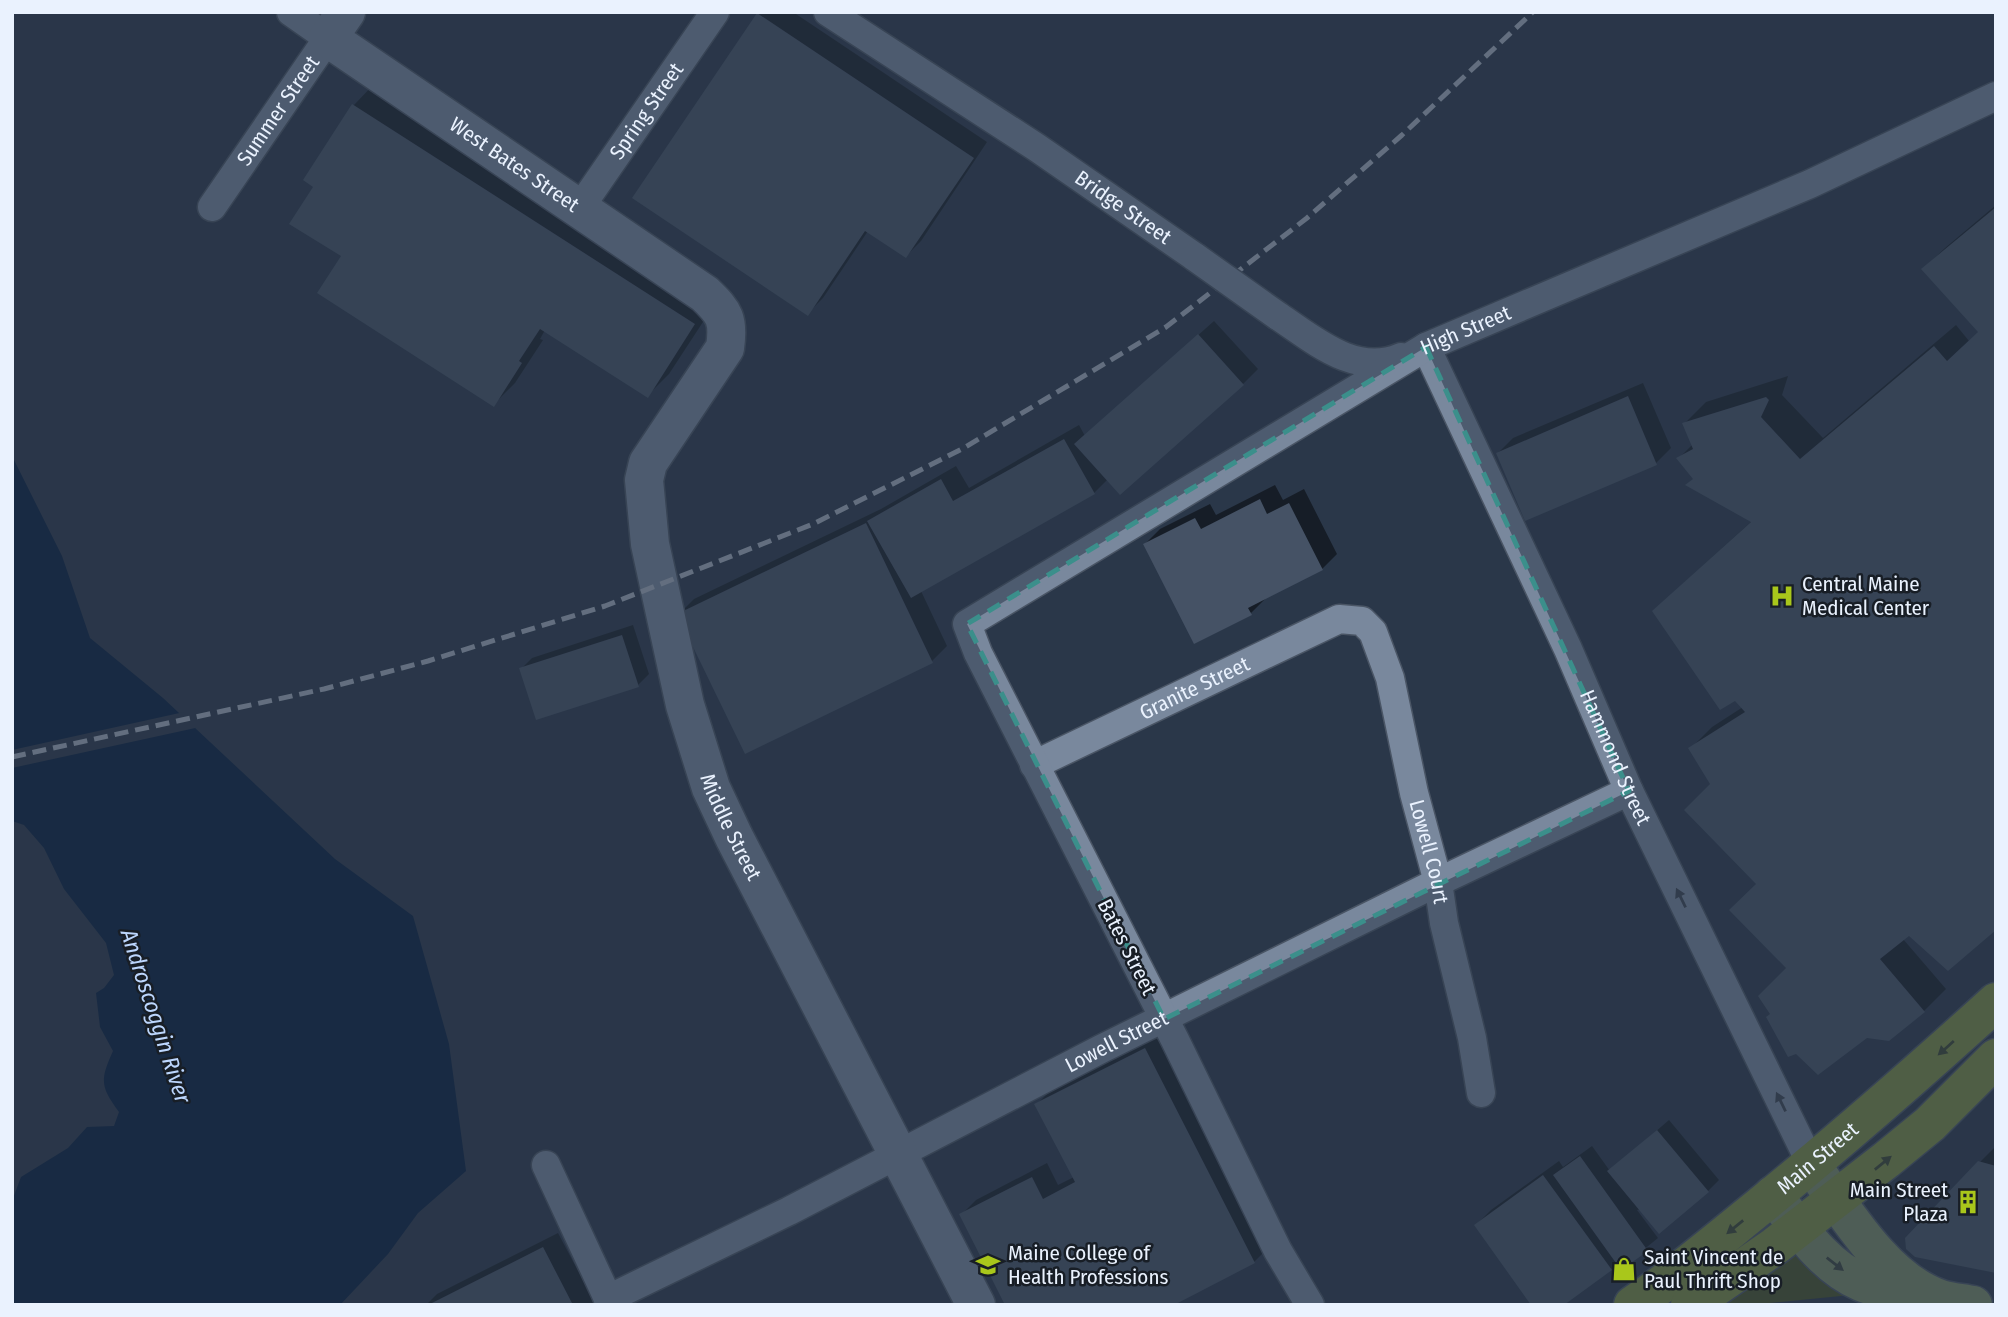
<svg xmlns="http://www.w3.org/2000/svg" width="2008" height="1317" viewBox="0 0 2008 1317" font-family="'Fira Sans Condensed',sans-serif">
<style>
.green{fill:#485227}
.water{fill:#041b3d}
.pier{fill:#2a3749}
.shadow{fill:#0007}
.building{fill:#455265}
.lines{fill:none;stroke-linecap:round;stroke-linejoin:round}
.street-casing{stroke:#4a5565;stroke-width:31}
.secondary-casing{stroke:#4a5565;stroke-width:41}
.primary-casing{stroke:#4a5565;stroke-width:41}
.highway-casing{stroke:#4a5565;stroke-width:41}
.street{stroke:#79889d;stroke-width:28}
.secondary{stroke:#79889d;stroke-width:38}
.primary{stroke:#7b8c66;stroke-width:38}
.highway{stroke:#7c8e41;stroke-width:38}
.rail{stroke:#a8b2c0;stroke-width:5;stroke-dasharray:14 7;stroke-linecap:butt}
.street-bridge-casing{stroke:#4a5565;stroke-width:31;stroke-linecap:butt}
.street-bridge{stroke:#79889d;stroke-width:28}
.oneway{fill:#3a4350}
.oneway2{fill:#3b452f}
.oneway3{fill:#3b443c}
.marked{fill:none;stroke:#3b8f8b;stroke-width:5;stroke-dasharray:14 9;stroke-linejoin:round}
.labels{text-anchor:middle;stroke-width:5;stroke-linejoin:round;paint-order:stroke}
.street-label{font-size:21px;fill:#eaf2fe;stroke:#181e26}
.poi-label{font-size:21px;fill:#eaf2fe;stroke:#181e26;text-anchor:start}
.water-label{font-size:23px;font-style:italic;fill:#bcd6fd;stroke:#181e26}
</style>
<rect width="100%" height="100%" fill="#2a3749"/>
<!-- green -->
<path class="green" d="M1796 1246 1851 1295 1750 1305H1716Z"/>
<!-- water -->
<path class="water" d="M12 456 62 556 90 638 163 698 335 859 413 916 449 1044 466 1171 418 1213 388 1254 340 1305H12V1201L21 1177 68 1148 87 1127 114 1126 119 1112C100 1086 100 1080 113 1051L100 1027 96 993 104 988 114 975 106 943 64 889 44 848 24 825 12 821Z"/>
<!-- pier -->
<path class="pier" d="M184 712 200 727 12 768V750Z"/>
<!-- shadow -->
<path class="shadow" d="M761 12H793L987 142 921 241 906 256 868 231 823 298 808 313 759 14Z
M375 83 716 302 669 374 647 396 545 330 540 339 543 340 515 383 494 404 343 256 316 187 305 180 354 105Z
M1996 205V928L1909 934 1903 939 1946 989 1924 1011 1889 1039 1772 1013 1788 968 1758 884 1712 784 1690 749 1712 727 1743 707 1676 590 1753 520 1695 478 1678 459 1693 444 1684 424 1706 402 1788 376 1782 395 1823 438 1956 325 1969 341 1980 331 1923 269 1945 248Z
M1214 321 1258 369 1243 384 1120 492 1108 479 1094 493 921 591 947 646 932 661 746 752 679 614 694 599 881 509 956 466 969 488 1079 425 1085 436Z
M1643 383 1671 448 1656 463 1498 453 1513 438Z
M1275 485 1283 500 1304 489 1337 554 1322 569 1266 598 1251 613 1145 544 1160 529 1210 504 1216 515Z
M633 625 649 674 638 685 521 669 532 658Z
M1161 1034 1269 1247 1254 1262 961 1215 976 1200 1047 1163 1058 1185 1074 1177 1037 1104 1052 1089Z
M1669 1120 1719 1180 1708 1191 1637 1210 1658 1238 1621 1268 1618 1263 1611 1269 1476 1225 1491 1210 1559 1161 1563 1167 1592 1146 1610 1171Z
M1995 1147H1996V1271L1980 1162Z
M558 1233 596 1305H426L437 1294Z"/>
<!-- building -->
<path class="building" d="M757 13 974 158 906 258 865 231 808 316 632 198Z
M352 104 695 324 648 398 540 329 519 361 522 363 494 407 317 293 341 256 289 224 313 187 303 180Z
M1996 207V930L1948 971 1909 936 1880 959 1925 1012 1889 1041 1867 1038 1818 1075 1796 1054 1788 1057 1766 1017 1770 1014 1758 996 1786 968 1729 910 1756 884 1684 810 1710 784 1688 748 1745 712 1735 701 1720 710 1652 611 1751 522 1685 485 1693 479 1676 458 1693 449 1682 423 1766 397 1769 400 1761 417 1800 459 1934 346 1947 361 1978 332 1921 269Z
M1198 334 1244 385 1120 495 1074 444Z
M1628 396 1657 465 1525 521 1496 453Z
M1064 439 1095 494 911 598 867 521 941 479 953 501Z
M1260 499 1267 514 1289 503 1323 570 1248 608 1252 615 1194 644 1143 544 1195 518 1201 529Z
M866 523 933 663 745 754 677 614Z
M622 635 639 687 536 720 519 668Z
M1145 1048 1255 1263 1174 1305H1005L959 1214 1032 1177 1043 1199 1075 1182 1034 1104Z
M1657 1130 1709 1192 1659 1234 1607 1171Z
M1580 1156 1648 1251 1621 1270 1553 1175Z
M1978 1161 1996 1166V1273L1915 1257 1906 1249 1905 1238Z
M1543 1175 1612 1270 1564 1305H1531L1474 1225Z
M543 1247 573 1305H428Z"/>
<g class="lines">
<!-- street casing -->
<g class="street-casing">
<g id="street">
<path id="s1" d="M828 12 1036 147 1195 257"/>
<path id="s2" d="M212 207 328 38 291 12"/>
<path id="s3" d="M579 209 715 12"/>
<path d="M1278 316C1313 339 1355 377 1401 357"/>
<path id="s4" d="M1426 347 1568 649 1629 791 1811 1164"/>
<path id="s5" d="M1034 765 1339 619 1362 621 1373 632 1390 678 1414 793 1438 882 1444 923 1472 1038 1481 1093"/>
<path d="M546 1165 611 1305"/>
<path id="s6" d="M608 1299 789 1211 1101 1049 1438 882 1629 791"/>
<path id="s7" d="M1310 1305 1278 1251 1175 1040 978 653 967 624 1426 347 1810 184 1996 96"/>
</g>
</g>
<!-- secondary casing -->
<g class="secondary-casing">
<g id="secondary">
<path id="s8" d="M346 12 328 38 705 294C725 313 729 320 725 348L648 463 644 480 650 544 685 705 711 788 734 837 976 1305"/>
</g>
</g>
<!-- primary casing -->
<g class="primary-casing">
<path id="primary" d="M1811 1164C1843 1209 1885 1281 1941 1299 1951 1302 1963 1303 1973 1305
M1773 1195C1798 1226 1823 1266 1861 1282 1882 1291 1903 1293 1924 1296"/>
</g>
<!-- highway casing -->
<g class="highway-casing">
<g id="highway">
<path id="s9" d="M1633 1305C1677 1275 1718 1240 1759 1207 1840 1141 1919 1072 1996 1002"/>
<path d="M1690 1305 1775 1246 1886 1160 1930 1124 1996 1058"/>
</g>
</g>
<!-- street -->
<use href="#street" class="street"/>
<!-- secondary -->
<use href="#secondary" class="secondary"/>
<!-- primary -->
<use href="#primary" class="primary"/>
<!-- highway -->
<use href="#highway" class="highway"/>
<!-- rail -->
<path class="rail" d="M12 757 324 689 428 661 605 606 813 524 962 449 1166 327 1307 218 1402 135 1533 12"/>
<!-- street-bridge casing -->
<g class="street-bridge-casing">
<path id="street-bridge" d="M1195 257 1278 316"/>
</g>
<!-- street-bridge -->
<use href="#street-bridge" class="street-bridge"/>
</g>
<!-- one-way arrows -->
<defs><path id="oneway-solid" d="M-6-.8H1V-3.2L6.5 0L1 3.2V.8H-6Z" transform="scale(1.75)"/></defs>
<g class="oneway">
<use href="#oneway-solid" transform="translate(1681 898) rotate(-116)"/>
<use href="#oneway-solid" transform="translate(1781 1102) rotate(-116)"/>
</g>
<g class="oneway2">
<use href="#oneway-solid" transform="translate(1946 1048) rotate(138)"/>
<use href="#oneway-solid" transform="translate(1883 1163) rotate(-39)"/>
<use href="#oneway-solid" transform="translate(1735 1227) rotate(141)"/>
</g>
<use class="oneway3" href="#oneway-solid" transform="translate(1835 1264) rotate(38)"/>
<!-- marked area -->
<path d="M0 0H2008V1317H0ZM1426 347 1629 791 1164 1019 967 624Z" fill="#2a3749" fill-opacity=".55" fill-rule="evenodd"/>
<path class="marked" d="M1426 347 1629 791 1164 1019 967 624Z"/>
<!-- icons -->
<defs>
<g id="hospital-bare" transform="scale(1.89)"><path d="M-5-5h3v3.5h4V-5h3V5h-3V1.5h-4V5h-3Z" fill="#a9c71b" stroke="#181e26" stroke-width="2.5" paint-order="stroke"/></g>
<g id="building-bare" transform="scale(1.89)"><path d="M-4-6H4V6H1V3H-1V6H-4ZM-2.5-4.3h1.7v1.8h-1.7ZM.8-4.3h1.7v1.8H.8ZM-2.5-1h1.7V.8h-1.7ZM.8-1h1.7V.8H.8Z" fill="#a9c71b" stroke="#181e26" stroke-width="2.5" paint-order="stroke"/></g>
<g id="university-bare" transform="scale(1.89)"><path d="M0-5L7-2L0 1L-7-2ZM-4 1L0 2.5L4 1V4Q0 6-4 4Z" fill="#a9c71b" stroke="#181e26" stroke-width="2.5" paint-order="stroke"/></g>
<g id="shop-bare" transform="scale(1.89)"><path d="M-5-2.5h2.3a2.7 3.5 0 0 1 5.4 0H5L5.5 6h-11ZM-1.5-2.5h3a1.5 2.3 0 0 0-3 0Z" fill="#a9c71b" stroke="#181e26" stroke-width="2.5" paint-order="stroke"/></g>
</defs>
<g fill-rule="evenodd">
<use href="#hospital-bare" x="1782" y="596"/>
<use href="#building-bare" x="1968" y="1202"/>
<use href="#university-bare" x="988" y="1265"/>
<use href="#shop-bare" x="1624" y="1269"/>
</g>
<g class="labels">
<!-- street labels -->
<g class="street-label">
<text dy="7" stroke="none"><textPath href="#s2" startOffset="117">Summer Street</textPath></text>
<text dy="7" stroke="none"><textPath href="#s3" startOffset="119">Spring Street</textPath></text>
<text dy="7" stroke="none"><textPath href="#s8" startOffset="257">West Bates Street</textPath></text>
<text dy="7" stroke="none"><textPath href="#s1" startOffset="354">Bridge Street</textPath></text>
<text dy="7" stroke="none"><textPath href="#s7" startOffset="1342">High Street</textPath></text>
<text dy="7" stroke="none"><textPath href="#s5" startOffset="178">Granite Street</textPath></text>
<text dy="7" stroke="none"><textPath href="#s4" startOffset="452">Hammond Street</textPath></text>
<text dy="7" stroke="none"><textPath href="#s8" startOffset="1064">Middle Street</textPath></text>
<text dy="7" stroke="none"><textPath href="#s5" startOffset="604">Lowell Court</textPath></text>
<text transform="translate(1127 947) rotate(63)" y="7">Bates Street</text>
<text dy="7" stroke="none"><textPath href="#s6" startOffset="570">Lowell Street</textPath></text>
<text dy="7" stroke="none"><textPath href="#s9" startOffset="236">Main Street</textPath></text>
</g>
<!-- poi labels -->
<g class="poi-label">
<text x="1802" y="591">Central Maine<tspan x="1802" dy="24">Medical Center</tspan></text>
<text x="1948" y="1197" text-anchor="end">Main Street<tspan x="1948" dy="24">Plaza</tspan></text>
<text x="1008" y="1260">Maine College of<tspan x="1008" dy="24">Health Professions</tspan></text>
<text x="1644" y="1264">Saint Vincent de<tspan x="1644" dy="24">Paul Thrift Shop</tspan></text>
</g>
<!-- water labels -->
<g class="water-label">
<text transform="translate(156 1016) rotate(72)" y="8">Androscoggin River</text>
</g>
</g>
<!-- border -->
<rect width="2008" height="1317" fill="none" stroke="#eaf2fe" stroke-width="28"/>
</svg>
